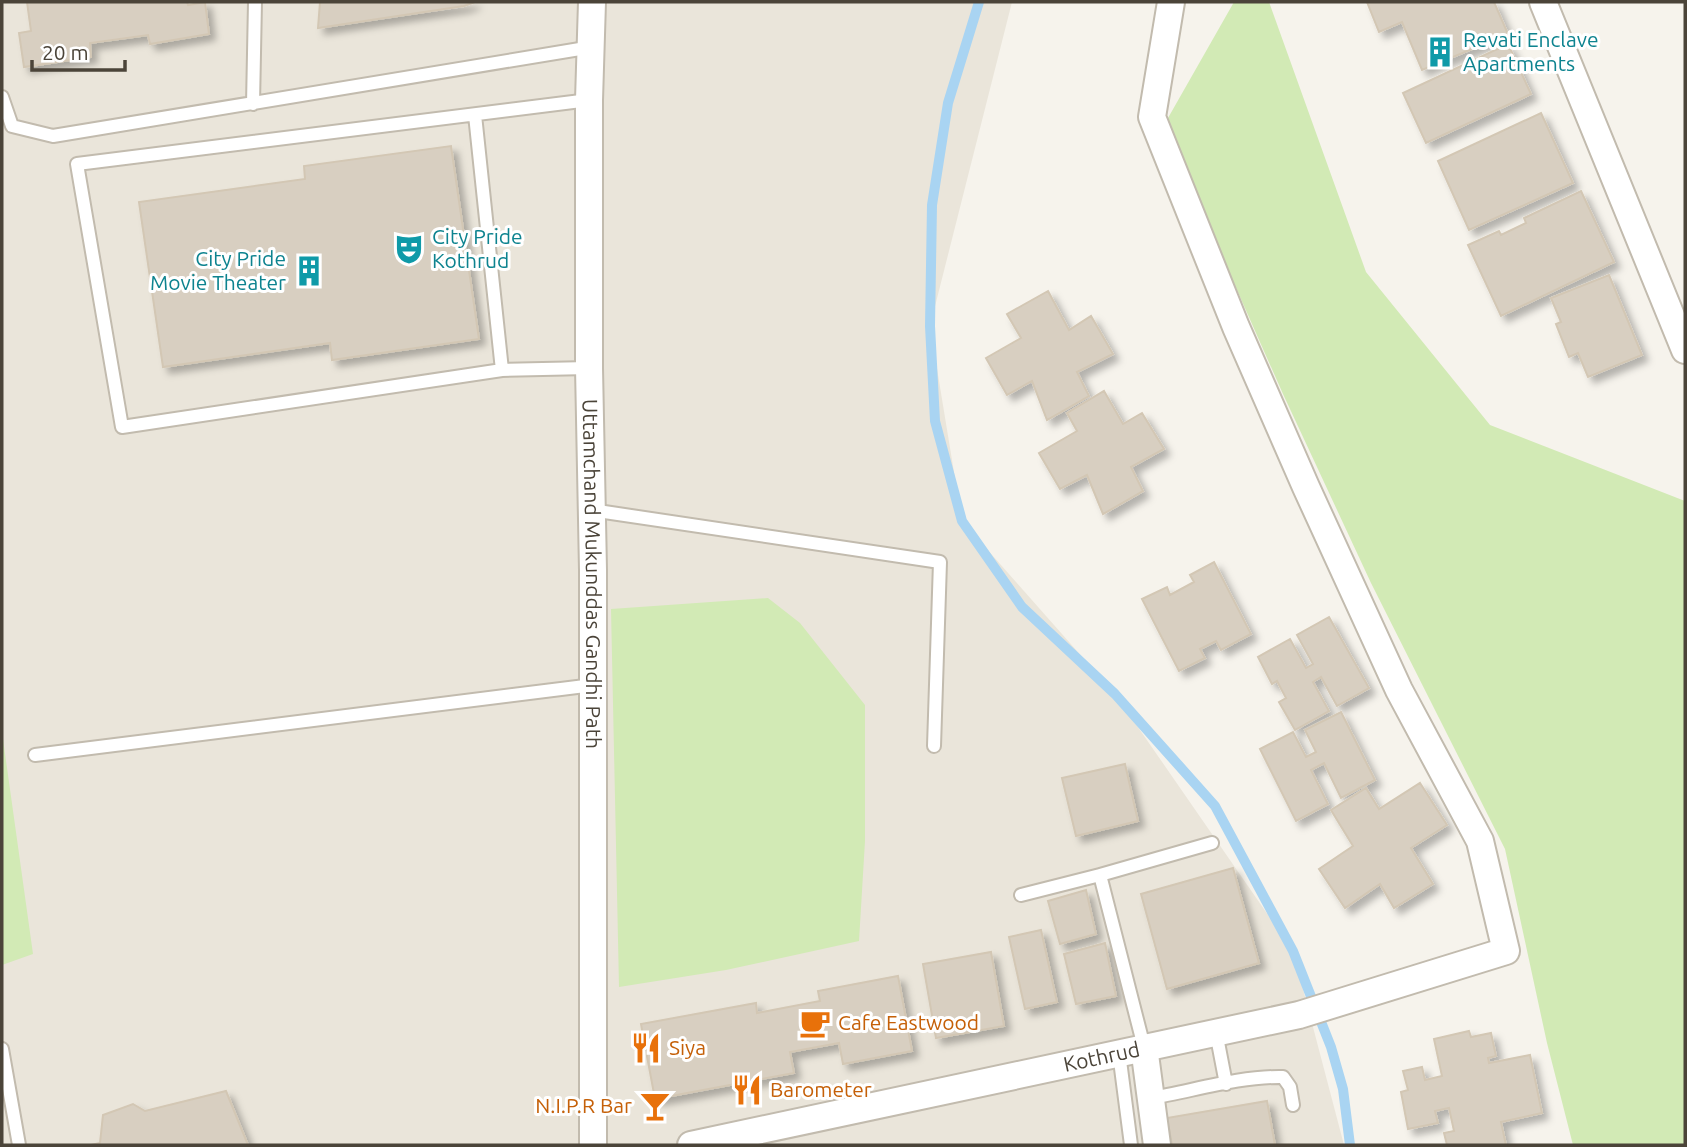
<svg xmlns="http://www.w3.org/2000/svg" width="1687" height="1147" viewBox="0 0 1687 1147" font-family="Ubuntu,sans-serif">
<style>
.residential{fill:#eae5da}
.green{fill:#d2eab5}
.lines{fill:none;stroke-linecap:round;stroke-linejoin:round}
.stream{stroke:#a9d4f2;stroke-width:10}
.building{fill:#d8cfc1;stroke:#d3c7b4;stroke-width:2;filter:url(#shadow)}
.lane-casing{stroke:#c2bbae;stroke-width:16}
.street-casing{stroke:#c2bbae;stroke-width:30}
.lane{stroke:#fff;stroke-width:12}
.street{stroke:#fff;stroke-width:26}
.labels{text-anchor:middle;stroke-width:6;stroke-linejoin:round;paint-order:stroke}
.culture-label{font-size:21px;fill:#0d838f;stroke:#fff;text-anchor:start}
.street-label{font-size:21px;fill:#4b4439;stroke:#fff}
.food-label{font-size:21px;fill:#c56008;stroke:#fff;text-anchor:start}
</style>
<defs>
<filter id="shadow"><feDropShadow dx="6" dy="6" stdDeviation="3.5" flood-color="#0004"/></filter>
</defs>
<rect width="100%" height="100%" fill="#f6f3ec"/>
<!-- residential -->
<path class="residential" d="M2 2H1012L930 326 962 521 1115 694 1293 951 1344 1145H2Z"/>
<!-- green -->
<path class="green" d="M1234 2H1269L1366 272 1490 425 1685 501V1145H1573L1547 1043 1505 849 1371 583 1283 394 1164 125Z
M768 598 800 623 865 705V841L859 941 726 970 619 987 611 609Z
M2 732 33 954 2 965Z"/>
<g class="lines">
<!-- stream -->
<path class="stream" d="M979 2 948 103 932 205 930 326 935 421 962 521 1022 607 1115 694 1215 806 1293 951 1331 1047 1343 1089 1350 1145"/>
</g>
<!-- building -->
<path class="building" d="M27 2H187L188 5 205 2 209 34 150 44 148 35 90 43 91 57 24 67 19 33 31 31Z
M320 2H475L464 6 318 28Z
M1367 2H1494L1508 34 1422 70 1402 22 1379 32Z
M1508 44 1531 94 1426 143 1403 93Z
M1541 113 1573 183 1469 230 1438 161Z
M451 146 479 339 332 360 330 343 163 367 139 202 305 179 304 166Z
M1581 191 1614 262 1501 316 1468 245 1499 231 1501 235 1526 223 1524 218Z
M1609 275 1642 355 1588 377 1578 353 1569 357 1556 324 1561 322 1551 298Z
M1048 291 1069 330 1091 316 1113 354 1077 372 1089 396 1047 420 1032 381 1007 395 986 358 1021 338 1007 314Z
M1104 391 1123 424 1142 413 1164 449 1131 467 1143 491 1103 514 1087 475 1060 489 1039 453 1077 431 1067 413Z
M1214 562 1251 634 1221 650 1216 641 1200 649 1205 658 1179 671 1142 599 1167 587 1170 595 1194 582 1190 575Z
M1329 617 1369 688 1337 706 1321 677 1313 682 1329 711 1295 730 1279 702 1286 698 1277 681 1272 684 1258 657 1290 639 1306 668 1313 664 1297 635Z
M1341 712 1375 780 1341 798 1324 763 1311 770 1328 804 1296 821 1260 749 1293 732 1306 757 1316 752 1305 730Z
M1125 764 1138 821 1076 836 1062 778Z
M1420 783 1447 825 1411 848 1433 884 1394 908 1380 884 1345 908 1319 869 1353 846 1331 810 1366 788 1379 809Z
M1233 868 1259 963 1167 989 1141 894Z
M1086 890 1096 934 1060 944 1048 901Z
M1041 930 1057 1002 1025 1009 1009 937Z
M1105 943 1116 996 1076 1004 1064 954Z
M991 952 1004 1026 936 1038 923 964Z
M898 976 912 1051 843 1064 839 1043 790 1052 794 1073 655 1099 641 1024 756 1003 757 1013 820 1001 818 991Z
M1469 1031 1471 1037 1491 1033 1496 1056 1488 1058 1489 1063 1530 1055 1542 1113 1501 1122 1506 1145H1447L1444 1133 1454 1131 1449 1108 1435 1111 1438 1123 1408 1129 1401 1092 1408 1090 1403 1071 1422 1067 1425 1080 1442 1076 1434 1039Z
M226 1091 248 1145H91L100 1143 103 1115 133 1104 145 1111Z
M1267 1101 1275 1145H1172L1167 1118Z"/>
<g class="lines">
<!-- lane casing -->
<g class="lane-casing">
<path id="lane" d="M2 97 12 126 53 136 592 47
M589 100 77 164 122 427 502 370 589 368
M253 104 255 2
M475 115 502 370
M591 510 940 562 934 746
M35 755 593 685
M1021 895 1100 875
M1216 1032 1226 1084
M1144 1047 1100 875 1212 843
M2 1049 19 1145
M1119 1053 1131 1145
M1151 1098C1193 1091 1239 1076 1283 1077L1290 1087 1293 1105"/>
</g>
<!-- street casing -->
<g class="street-casing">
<g id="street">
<path id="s1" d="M592 2 589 100V368L593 570V1145"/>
<path d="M1543 2 1685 350"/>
<path d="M1144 1047 1157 1145"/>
<path id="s2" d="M691 1145 1299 1015 1506 951 1480 841 1399 690 1306 487 1236 327 1152 117 1171 2"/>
</g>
</g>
<!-- lane -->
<use href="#lane" class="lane"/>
<!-- street -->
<use href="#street" class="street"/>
</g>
<!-- icons -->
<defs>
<g id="building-bare" transform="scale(2.415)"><path d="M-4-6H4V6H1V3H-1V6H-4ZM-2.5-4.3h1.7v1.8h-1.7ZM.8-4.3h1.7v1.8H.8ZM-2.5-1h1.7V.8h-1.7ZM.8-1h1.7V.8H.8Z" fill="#0f9aa8" stroke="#fff" stroke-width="2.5" paint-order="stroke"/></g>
<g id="theatre-bare" transform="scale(2.415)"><path d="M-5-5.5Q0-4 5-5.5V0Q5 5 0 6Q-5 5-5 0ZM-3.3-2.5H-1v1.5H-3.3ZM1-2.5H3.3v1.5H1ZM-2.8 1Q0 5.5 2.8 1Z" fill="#0f9aa8" stroke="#fff" stroke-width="2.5" paint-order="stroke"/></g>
<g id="cafe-bare" transform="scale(2.415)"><path d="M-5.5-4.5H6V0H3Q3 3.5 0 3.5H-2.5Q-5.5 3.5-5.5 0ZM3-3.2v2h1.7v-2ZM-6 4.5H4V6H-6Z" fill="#e8710a" stroke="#fff" stroke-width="2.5" paint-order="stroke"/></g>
<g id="restaurant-bare" transform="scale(2.415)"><path d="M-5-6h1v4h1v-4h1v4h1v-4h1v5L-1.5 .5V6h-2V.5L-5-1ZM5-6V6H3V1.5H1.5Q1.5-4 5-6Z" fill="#e8710a" stroke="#fff" stroke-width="2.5" paint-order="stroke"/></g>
<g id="bar-bare" transform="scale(2.415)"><path d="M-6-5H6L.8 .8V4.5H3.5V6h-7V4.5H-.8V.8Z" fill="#e8710a" stroke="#fff" stroke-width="2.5" paint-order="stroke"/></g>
</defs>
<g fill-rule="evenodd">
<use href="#building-bare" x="1440" y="52"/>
<use href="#theatre-bare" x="409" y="249"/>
<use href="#building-bare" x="309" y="271"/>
<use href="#cafe-bare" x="815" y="1023"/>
<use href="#restaurant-bare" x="646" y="1048"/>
<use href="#restaurant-bare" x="747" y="1090"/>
<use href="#bar-bare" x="655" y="1106"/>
</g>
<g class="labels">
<!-- culture labels -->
<g class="culture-label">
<text x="1463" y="47">Revati Enclave<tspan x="1463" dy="24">Apartments</tspan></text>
<text x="432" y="244">City Pride<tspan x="432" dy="24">Kothrud</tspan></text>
<text x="286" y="266" text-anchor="end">City Pride<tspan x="286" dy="24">Movie Theater</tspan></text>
</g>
<!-- street labels -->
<g class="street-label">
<text dy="7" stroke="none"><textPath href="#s1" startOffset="572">Uttamchand Mukunddas Gandhi Path</textPath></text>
<text dy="7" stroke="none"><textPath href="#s2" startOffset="420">Kothrud</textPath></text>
</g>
<!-- food labels -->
<g class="food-label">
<text x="838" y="1030">Cafe Eastwood</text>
<text x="669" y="1055">Siya</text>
<text x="770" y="1097">Barometer</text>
<text x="632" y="1113" text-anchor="end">N.I.P.R Bar</text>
</g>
</g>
<!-- border -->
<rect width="1687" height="1147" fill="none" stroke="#4b4439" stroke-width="7"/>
<!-- scale -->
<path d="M32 60v10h93v-10" fill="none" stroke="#4b4439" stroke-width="3.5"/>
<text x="42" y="60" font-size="21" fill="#4b4439" stroke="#ffffff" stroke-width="5" paint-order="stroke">20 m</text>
</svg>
